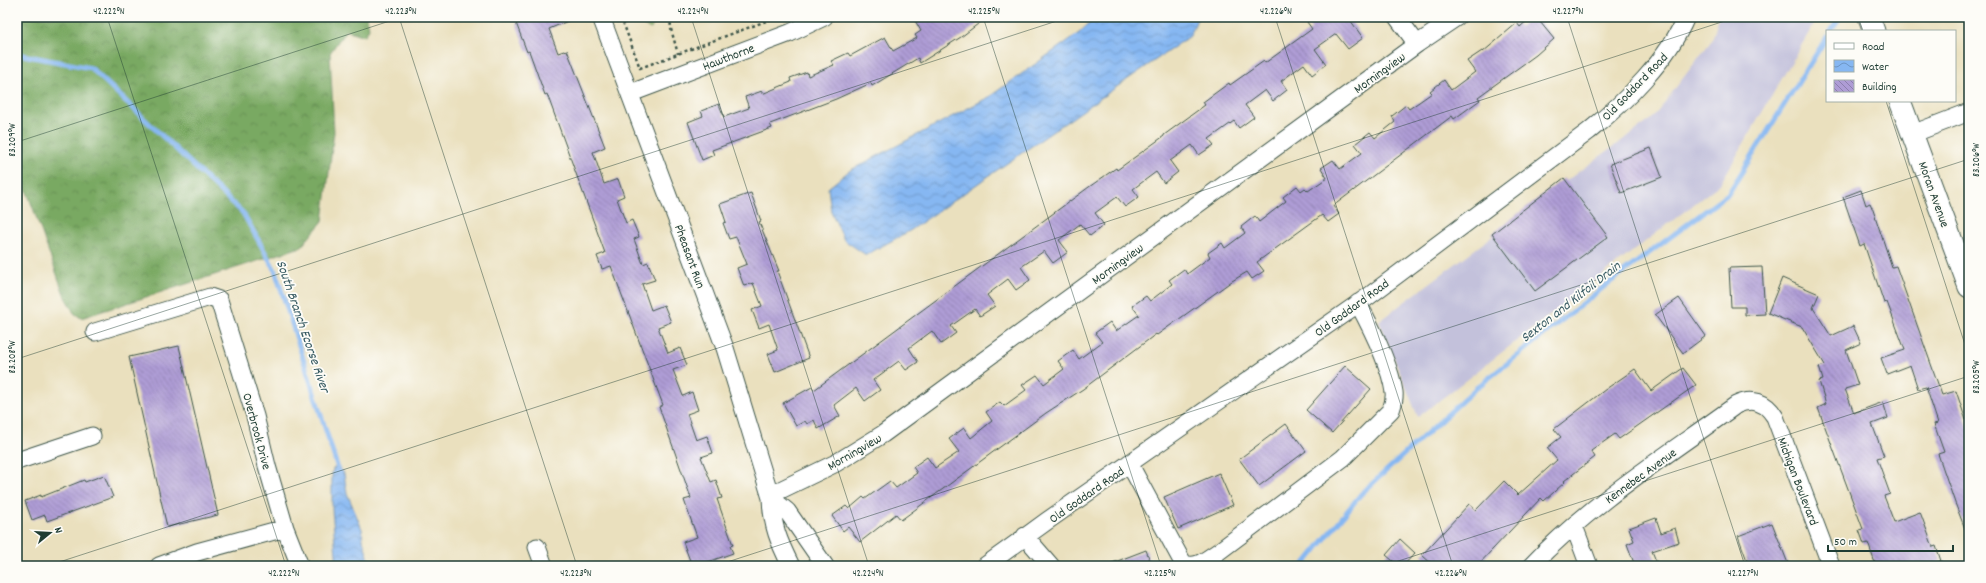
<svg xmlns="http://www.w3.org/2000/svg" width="1986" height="583" viewBox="0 0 1986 583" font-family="Dekko,sans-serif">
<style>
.industrial{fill:#c3c1db}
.forest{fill:url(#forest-crowns);stroke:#4c734b}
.park{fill:#97c370;stroke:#5b8052}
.water{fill:url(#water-waves);stroke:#527a93}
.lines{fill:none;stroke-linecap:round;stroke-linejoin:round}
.stream{stroke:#86b7f2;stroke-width:5}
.building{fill:url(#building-back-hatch)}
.minor-casing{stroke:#3d5549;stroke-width:19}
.major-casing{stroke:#3d5549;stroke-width:23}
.path{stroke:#3d5549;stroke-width:2.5;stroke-dasharray:3 3;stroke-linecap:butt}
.minor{stroke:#fff;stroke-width:17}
.major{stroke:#fff;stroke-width:21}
.ticks{fill:none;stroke:#1f3d34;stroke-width:1;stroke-opacity:0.45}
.labels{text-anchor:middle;stroke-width:3.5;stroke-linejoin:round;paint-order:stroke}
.street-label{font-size:13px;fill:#1f3d34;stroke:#fdfcf7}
.water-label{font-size:14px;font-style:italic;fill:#395c64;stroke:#fdfcf7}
.neatline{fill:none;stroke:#1f3d34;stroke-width:1.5}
.ticks-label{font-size:10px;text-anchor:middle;fill:#1f3d34}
</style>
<defs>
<pattern id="forest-crowns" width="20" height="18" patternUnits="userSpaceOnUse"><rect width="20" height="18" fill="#79a962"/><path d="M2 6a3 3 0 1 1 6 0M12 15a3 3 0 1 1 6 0" fill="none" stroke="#638b52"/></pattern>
<pattern id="water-waves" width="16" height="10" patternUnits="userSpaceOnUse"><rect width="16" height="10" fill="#86b7f2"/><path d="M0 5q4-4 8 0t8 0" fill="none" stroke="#6d96c5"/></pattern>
<pattern id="building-back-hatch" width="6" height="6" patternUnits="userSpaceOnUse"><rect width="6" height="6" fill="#ae9cd5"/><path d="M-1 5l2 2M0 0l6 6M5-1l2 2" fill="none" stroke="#8d80ae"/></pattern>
</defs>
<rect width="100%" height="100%" fill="#fdfcf7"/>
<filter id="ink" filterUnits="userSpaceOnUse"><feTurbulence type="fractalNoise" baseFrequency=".025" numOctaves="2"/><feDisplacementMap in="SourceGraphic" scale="8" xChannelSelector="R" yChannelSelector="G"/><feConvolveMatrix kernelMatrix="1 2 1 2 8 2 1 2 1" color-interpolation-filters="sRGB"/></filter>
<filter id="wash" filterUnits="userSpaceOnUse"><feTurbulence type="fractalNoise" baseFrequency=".012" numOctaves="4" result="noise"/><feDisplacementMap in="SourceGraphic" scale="16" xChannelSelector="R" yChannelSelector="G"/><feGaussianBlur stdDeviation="0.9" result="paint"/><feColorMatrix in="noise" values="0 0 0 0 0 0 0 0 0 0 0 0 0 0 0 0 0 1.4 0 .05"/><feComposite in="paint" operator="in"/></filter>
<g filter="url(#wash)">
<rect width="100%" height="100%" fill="#eae0be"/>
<!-- industrial -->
<path class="industrial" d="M1719 17H1818L1720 184 1418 417 1379 321 1581 170 1652 119 1712 40Z"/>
<!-- forest -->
<path class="forest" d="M17 17H367L369 28 365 36 346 30 330 53 334 132 323 221 301 247 81 318 74 313 65 297 17 164Z"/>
<!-- park -->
<path class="park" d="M631 17H656L651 29 630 20Z"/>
<!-- water -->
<path class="water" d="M1096 17H1196L1197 19 1190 36 911 230 866 255 844 240 831 211 828 188 849 171 989 97 1079 33Z
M338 465 344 474 347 493 362 529 363 540 371 566H337L332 509V473L333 469Z"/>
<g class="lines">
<!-- stream -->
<path class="stream" d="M1831 31 1840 17
M17 54 91 68 243 213 275 270 339 472
M1303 566 1361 494 1475 389 1605 286 1728 194 1827 37"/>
</g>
<g id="blocks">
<!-- building -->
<path class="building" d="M533 17H577L549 29 558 53 567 50 605 147 593 152 604 184 618 179 624 196 617 199 626 223 632 220 639 237 634 239 643 264 648 262 655 280 642 284 651 310 664 305 671 322 658 327 668 353 680 348 687 365 673 370 683 396 692 392 698 410 687 414 696 440 707 436 713 453 701 457 711 482 716 480 722 498 717 499 733 545 730 546 733 553 697 566H692L683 542 697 537 684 500 691 498 659 407 663 405 611 266 602 269 597 256 605 253 547 94 545 95 529 51 527 52 516 23Z
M913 17H987L961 37 920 63 918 58 872 86 871 83 836 99 770 124 772 128 712 150 714 155 702 160 688 122 703 116 701 111 719 104 724 117 749 108 745 97 762 91V94L791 82 790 78 807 72 808 76 834 65 831 61 848 53 850 56 885 37 893 51 917 38 915 35 921 31Z
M1314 17H1348L1363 38 1348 49 1336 34 1315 49 1326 64 1312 75 1304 64 1281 81 1287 90 1273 101 1265 90 1245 105 1254 117 1239 128 1234 121 1209 139 1214 145 1199 155 1192 145 1170 161 1178 172 1164 183 1156 172 1133 189 1139 197 1125 207 1117 197 1095 213 1104 225 1090 236 1080 224 1059 240 1068 252 1053 263 1044 251 1021 267 1030 280 1016 290 1008 279 987 295 995 306 980 316 975 309 951 326 956 333 941 344 932 331 909 348 918 362 906 370 899 361 873 380 880 390 865 401 856 388 834 405 840 416 818 429 814 420 807 424 805 421 796 426 783 403 812 387 814 390 1089 187 1116 168 1117 170 1164 136V135L1205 105 1203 102 1229 83 1230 85 1264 61 1265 63 1312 29 1307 22Z
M1531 17H1536L1554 39 1536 55 1478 97 1480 100 1454 119 1452 116 1333 206 1339 214 1328 222 1322 215 1257 262 1264 271 1252 279 1247 272 1232 281 1157 335 1156 334 1083 389 1046 413 901 520 896 514 860 542 848 527 843 531 832 516 846 506 849 509 863 497 865 499 890 481 896 488 917 473 913 467 927 457 935 468 959 452 949 439 964 428 971 438 992 421 986 412 1000 402 1004 406 1026 390 1022 385 1037 375 1044 384 1064 369 1058 361 1073 350 1079 359 1102 342 1095 333 1110 322 1116 331 1139 315 1132 306 1146 296 1150 301 1172 284 1169 280 1184 269 1187 274 1210 257 1208 253 1222 243 1225 248 1245 233 1241 227 1255 216 1259 222 1286 201 1283 197 1297 186 1301 191 1305 188 1308 191 1327 178 1321 168 1333 160 1340 169 1362 153 1355 144 1370 132 1375 138 1395 122 1392 116 1406 105 1409 109 1432 93 1430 91 1444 80 1451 90 1475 72 1467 61 1482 51 1483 52 1517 23 1520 27Z
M1651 148 1662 177 1621 193 1610 164Z
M1564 178 1608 237 1535 291 1492 234Z
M1861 190 1866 205 1870 203 1873 210 1892 267 1896 266 1942 395 1956 391 1969 429V533L1967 534 1955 503 1938 454 1944 452 1934 424 1938 423 1926 387 1918 389 1910 365 1887 374 1881 358 1905 350 1887 302 1884 303 1864 244 1860 246 1843 197Z
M751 193 761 221 759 222 779 271H777L809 358 775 372 768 354 778 350 769 324 759 328 752 310 762 306 753 283 744 286 737 268 747 264 736 237 729 239 723 223 726 222 720 204Z
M1762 267 1765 314 1745 315V307H1731L1729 268Z
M1782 278 1819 294 1813 308 1831 336 1853 326 1861 343 1846 350 1858 385 1845 389 1854 413 1883 402 1888 418 1872 424 1884 456 1877 458 1890 494 1884 496 1894 522 1920 512 1933 547 1936 546 1941 561 1928 566H1876L1868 543 1864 544 1859 530 1863 529 1818 408 1826 404 1819 381 1823 380 1819 367 1825 365 1802 327 1768 313Z
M1679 298 1706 336 1683 353 1655 315Z
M179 346 218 515 167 527 129 357Z
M1345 366 1371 389 1332 433 1306 410Z
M1683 368 1696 385 1619 439 1615 434 1591 451 1595 457 1564 481 1565 482 1544 501 1541 498 1477 566H1434L1422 555 1469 504 1476 510 1504 481 1518 495 1557 460 1547 448 1561 437 1554 429 1606 389 1635 369 1651 391Z
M1286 424 1306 451 1259 486 1239 459Z
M1219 473 1233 505 1178 529 1164 497Z
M104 475 113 497 47 521 45 515 32 520 25 501 41 495V497L84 480 85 482Z
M1656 518 1661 533 1675 528 1679 542 1652 551 1658 566H1635L1627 544 1634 541 1629 528Z
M1772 523 1789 566H1749L1738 536Z
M1400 539 1415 553 1403 566H1399L1386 555Z
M1146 550 1152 566H1107V565Z"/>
</g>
</g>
<g filter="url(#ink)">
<use href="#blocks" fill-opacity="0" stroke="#3d5549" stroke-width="1"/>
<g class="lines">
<!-- minor casing -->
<g class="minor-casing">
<path id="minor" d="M601 17 725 348 771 498C772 526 779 542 791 566
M1397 17 1417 44
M631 93 790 33 824 17
M1912 134 1969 112
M95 332 210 297 219 300 255 416 267 466 285 528 300 566
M17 461 92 436
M1129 463 1183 563C1196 570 1207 559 1218 552L1343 458 1391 410C1393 404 1395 399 1394 392 1390 365 1371 327 1358 303
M770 495 836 463 883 434 1417 44 1457 17
M771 498 787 511 825 566
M1574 526 1589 566
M1025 536 1051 566
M537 547 544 566
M159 566 197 552 285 528
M985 566 1047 521 1369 296 1589 131C1625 102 1668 60 1686 17
M1531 566C1591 503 1666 456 1736 405 1752 397 1766 402 1775 417L1831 566"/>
</g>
<!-- major casing -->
<g class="major-casing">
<path id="major" d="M1869 17 1874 31
M1900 101 1969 287"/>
</g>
<!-- path -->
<path class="path" d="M621 17 640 68 777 17
M670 17 671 29 678 54"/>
<!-- minor -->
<use href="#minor" class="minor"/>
<!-- major -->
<use href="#major" class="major"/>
</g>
</g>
<!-- ticks -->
<path class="ticks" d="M107 17 286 566M399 17 577 566M691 17 869 566M983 17 1161 566M1275 17 1453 566M1567 17 1745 566M1858 17 1863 31M1886 101 1969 357M17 142 402 17M17 359 1069 17M47 566 1737 17M715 566 1969 159M1383 566 1969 376"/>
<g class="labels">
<!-- street labels -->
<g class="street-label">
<text transform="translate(728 56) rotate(-21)" y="5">Hawthorne</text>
<text transform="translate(1379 72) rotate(-36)" y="5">Morningview</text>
<text transform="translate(1634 86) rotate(-46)" y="5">Old Goddard Road</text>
<text transform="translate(1935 194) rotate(70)" y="5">Moran Avenue</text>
<text transform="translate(691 256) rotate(70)" y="5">Pheasant Run</text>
<text transform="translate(1117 263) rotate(-36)" y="5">Morningview</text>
<text transform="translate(1351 307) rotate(-36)" y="5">Old Goddard Road</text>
<text transform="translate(258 431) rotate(75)" y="5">Overbrook Drive</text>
<text transform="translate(854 451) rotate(-30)" y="5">Morningview</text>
<text transform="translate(1640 475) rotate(-36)" y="5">Kennebec Avenue</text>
<text transform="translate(1799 481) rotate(69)" y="5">Michigan Boulevard</text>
<text transform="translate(1086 494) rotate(-35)" y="5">Old Goddard Road</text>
</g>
<!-- water labels -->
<g class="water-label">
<text transform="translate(1570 301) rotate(-38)" y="5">Sexton and Kilfoil Drain</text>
<text transform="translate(304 326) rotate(71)" y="5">South Branch Ecorse River</text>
</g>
</g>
<!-- margin -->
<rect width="1986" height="583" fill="none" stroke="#fdfcf7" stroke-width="44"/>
<!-- legend -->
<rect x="1826" y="30" width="130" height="72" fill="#fdfcf7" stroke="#a4b0a9"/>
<rect x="1834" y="43" width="20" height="6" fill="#ffffff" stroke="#a4b0a9"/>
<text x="1862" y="50" font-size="12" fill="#1f3d34">Road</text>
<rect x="1834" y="60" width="20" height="12" fill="url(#water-waves)" stroke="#a4b0a9"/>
<text x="1862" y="70" font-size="12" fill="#1f3d34">Water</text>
<rect x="1834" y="80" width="20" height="12" fill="url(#building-back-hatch)" stroke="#a4b0a9"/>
<text x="1862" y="90" font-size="12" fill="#1f3d34">Building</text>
<!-- north arrow -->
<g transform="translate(50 533) rotate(72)" stroke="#fdfcf7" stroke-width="3" paint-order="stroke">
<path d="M0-3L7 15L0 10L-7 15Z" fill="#1f3d34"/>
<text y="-6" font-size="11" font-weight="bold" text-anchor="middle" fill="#1f3d34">N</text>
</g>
<!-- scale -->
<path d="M1828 545v6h125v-6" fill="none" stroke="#1f3d34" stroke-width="2"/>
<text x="1834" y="545" font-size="12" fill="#1f3d34" stroke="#fdfcf7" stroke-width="3" paint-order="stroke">50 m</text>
<rect x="22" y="22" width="1942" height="539" class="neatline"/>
<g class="ticks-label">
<text x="109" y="14">42.222°N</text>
<text x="401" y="14">42.223°N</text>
<text x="693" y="14">42.224°N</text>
<text x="984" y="14">42.225°N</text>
<text x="1276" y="14">42.226°N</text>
<text x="1568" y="14">42.227°N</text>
<text transform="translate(11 140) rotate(-90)" y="4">83.209°W</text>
<text transform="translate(1975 160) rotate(-90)" y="4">83.206°W</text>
<text transform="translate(11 357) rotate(-90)" y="4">83.208°W</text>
<text transform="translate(1975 377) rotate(-90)" y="4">83.205°W</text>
<text x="284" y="576">42.222°N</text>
<text x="576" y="576">42.223°N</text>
<text x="868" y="576">42.224°N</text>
<text x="1160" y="576">42.225°N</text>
<text x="1451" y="576">42.226°N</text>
<text x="1743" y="576">42.227°N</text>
</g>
</svg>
